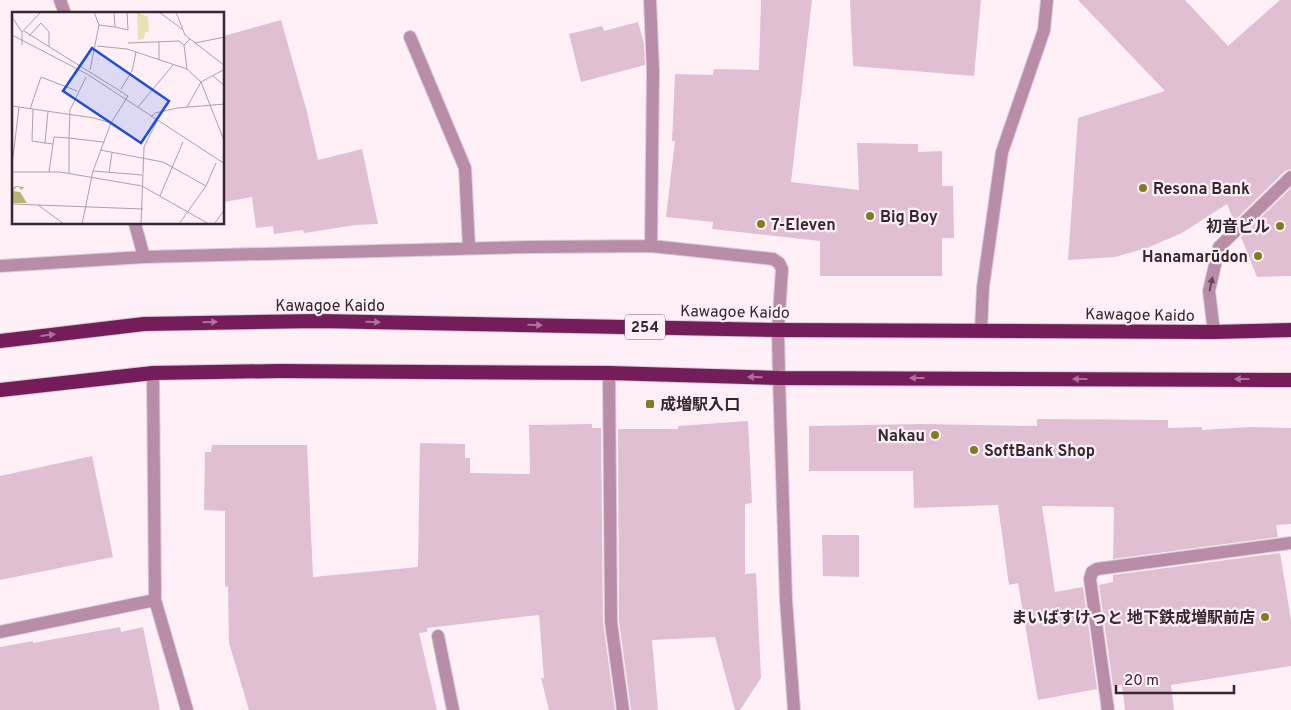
<svg xmlns="http://www.w3.org/2000/svg" width="1291" height="710" viewBox="0 0 1291 710" font-family="Overpass,'Noto Sans JP',sans-serif">
<style>
.building{fill:#e0bfd2}
.lines{fill:none;stroke-linecap:round;stroke-linejoin:round}
.service-casing{stroke:#daccd4;stroke-width:14}
.minor-casing{stroke:#daccd4;stroke-width:14}
.trunk-casing{stroke:#daccd4;stroke-width:16}
.service{stroke:#b98ca7;stroke-width:12}
.minor{stroke:#b98ca7;stroke-width:12}
.trunk{stroke:#741d5a;stroke-width:14}
.oneway{fill:#634a59}
.oneway2{fill:#ac7199}
.poi-dot{fill:#817c23;stroke:#fff0f8;stroke-width:2}
.labels{text-anchor:middle;stroke-width:4.5;stroke-linejoin:round;paint-order:stroke}
.shield{fill:#fff0f8;stroke:#71636b;stroke-width:1}
.shield-label{font-size:15px;font-weight:bold;fill:#34272f}
.poi-label{font-size:16px;font-weight:bold;fill:#34272f;stroke:#fff0f8;text-anchor:start}
.street-label{font-size:16px;fill:#34272f;stroke:#fff0f8}
.inset-road{fill:none;stroke:#aea0a8;stroke-width:1}
.view{fill:#1d4ed8;fill-opacity:0.15;stroke:#1d4ed8;stroke-width:2.5}
.inset-edge{fill:none;stroke:#34272f;stroke-width:2.5}
</style>
<rect width="100%" height="100%" fill="#fff0f8"/>
<!-- building -->
<path class="building" d="M761 0H812L791 182 859 190 857 143 918 144V152L942 151V186H953L954 238H942V276H820V241L712 229 713 222 666 217 675 141H672L675 74 713 75 714 69 759 70Z
M850 0H981L974 76 853 66Z
M1078 0H1185L1228 46 1280 0H1291V169L1285 171 1234 221 1227 204 1182 233 1147 248 1115 257 1068 260 1078 118 1165 91Z
M281 20 307 112 318 160 362 149 378 224 356 225 304 233 303 230 274 234 273 226 256 228 252 197 224 202V36Z
M638 22 644 44 645 65 581 82 569 34 602 26 604 31Z
M1291 188V276L1257 277 1241 237Z
M1037 419 1168 420V428L1202 427V430L1249 427 1291 428V524L1276 525 1278 537 1113 559 1114 507 1042 506 1055 592 1083 587 1097 689 1038 700 1018 583 1009 585 998 505 914 508 913 471H809V426L923 424 1037 426Z
M748 421 752 503 745 504V574L756 573 761 678 740 710H735L715 637 652 640 658 710H631L619 621 618 429H678V426Z
M592 424V428H601L603 622 615 710H549L541 678H544L539 615 427 628V632L419 633 437 710H249L229 643 228 587 225 586V511L204 510 205 452H211L212 445H307L313 577 418 567 420 443 465 444V458H470V473L530 474 529 425Z
M92 456 113 557 0 580V476Z
M822 535H859V577L823 576Z
M1280 553 1291 620V666L1171 685 1174 710H1125L1122 685 1113 686 1099 585 1113 582V575Z
M120 627 121 632 143 627 160 710H0V647L33 641V643Z"/>
<g class="lines">
<!-- service casing -->
<g class="service-casing">
<path id="service" d="M410 37 465 168 469 248
M609 373 611 622 623 710
M438 636 453 710
M1108 710 1090 579 1092 572 1097 569 1291 543"/>
</g>
<!-- minor casing -->
<g class="minor-casing">
<path id="minor" d="M60 0 65 14
M650 0 653 71 651 246
M135 224 144 257
M0 266 144 257 531 247 651 246 773 259 779 263 782 269 778 330 779 378 786 600 794 710
M981 330 983 287 1002 152 1044 30 1047 0
M1214 332 1209 291 1219 247 1291 177
M153 373 155 600 187 710
M0 632 155 600"/>
</g>
<!-- trunk casing -->
<g class="trunk-casing">
<path id="trunk" d="M0 341 144 324 319 321 778 330 1214 332 1291 330
M0 390 153 373 279 371 609 373 779 378 1291 380"/>
</g>
<!-- service -->
<use href="#service" class="service"/>
<!-- minor -->
<use href="#minor" class="minor"/>
<!-- trunk -->
<use href="#trunk" class="trunk"/>
</g>
<!-- one-way arrows -->
<defs><path id="oneway-solid" d="M-6-.8H1V-3.2L6.5 0L1 3.2V.8H-6Z" transform="scale(1.25)"/></defs>
<use class="oneway" href="#oneway-solid" transform="translate(1211 284) rotate(-78)"/>
<g class="oneway2">
<use href="#oneway-solid" transform="translate(210 322) rotate(-1)"/>
<use href="#oneway-solid" transform="translate(373 322) rotate(1)"/>
<use href="#oneway-solid" transform="translate(535 325) rotate(1)"/>
<use href="#oneway-solid" transform="translate(48 335) rotate(-7)"/>
<use href="#oneway-solid" transform="translate(755 377) rotate(-178)"/>
<use href="#oneway-solid" transform="translate(917 378) rotate(-180)"/>
<use href="#oneway-solid" transform="translate(1080 379) rotate(-180)"/>
<use href="#oneway-solid" transform="translate(1242 379) rotate(-180)"/>
</g>
<!-- markers -->
<g class="poi-dot">
<circle cx="1143" cy="188" r="5"/>
<circle cx="870" cy="216" r="5"/>
<circle cx="761" cy="224" r="5"/>
<circle cx="1280" cy="226" r="5"/>
<circle cx="1258" cy="256" r="5"/>
<rect x="645" y="399" width="10" height="10" rx="2.5"/>
<circle cx="935" cy="435" r="5"/>
<circle cx="974" cy="450" r="5"/>
<circle cx="1265" cy="617" r="5"/>
</g>
<g class="labels">
<!-- shield labels -->
<rect class="shield" x="625" y="314.5" width="40" height="25" rx="4"/>
<g class="shield-label">
<text x="645" y="332">254</text>
</g>
<!-- poi labels -->
<g class="poi-label">
<text x="1153" y="194">Resona Bank</text>
<text x="880" y="222">Big Boy</text>
<text x="771" y="230">7-Eleven</text>
<text x="1270" y="232" text-anchor="end">初音ビル</text>
<text x="1248" y="262" text-anchor="end">Hanamarūdon</text>
<text x="660" y="410">成増駅入口</text>
<text x="925" y="441" text-anchor="end">Nakau</text>
<text x="984" y="456">SoftBank Shop</text>
<text x="1255" y="623" text-anchor="end">まいばすけっと 地下鉄成増駅前店</text>
</g>
<!-- street labels -->
<g class="street-label">
<text x="330" y="311">Kawagoe Kaido</text>
<text transform="translate(735 311) rotate(1)" y="6">Kawagoe Kaido</text>
<text transform="translate(1140 314) rotate(1)" y="6">Kawagoe Kaido</text>
</g>
</g>
<!-- overview -->
<g transform="translate(12 12)">
<rect width="212" height="212" fill="#fff0f8"/>
<path d="M125 0 136 5 137 20H133L132 27 126 28Z" fill="#e5e3b3"/>
<path d="M3 174 12 175 10 178 5 174 1 179 8 180 15 191H0L1 177Z" fill="#b7b475"/>
<path class="inset-road" d="M147 0 170 17M164 0 173 23 213 54M0 5 10 20V33M87 13 103 15 102 0M103 15 116 18 115 0M12 19 116 84 99 111 81 159 70 212M10 20 29 0M0 23 75 62 213 152M17 24 29 11 37 20V35M116 31 167 29 172 33M183 31 213 25M85 34 115 37 175 57M147 48V30M213 57 189 70 213 131M78 58 87 13 82 0M201 64 213 74M74 65 58 98 57 126 91 130M109 77 120 59 124 40M0 94 82 106 99 111M126 95 161 53M175 95 189 70 175 57 172 33 178 27M18 97 29 65 65 79M21 97 20 129 33 131M36 99 33 131 41 132M139 105 143 101 165 96 213 92M88 138 151 150 194 174M0 153 7 95M81 159 130 163M0 160H48L130 174 197 212M37 160 42 125 57 126V161M97 160 100 141M148 184 171 130M0 192 131 197M26 193 52 212M129 212 132 135 145 109M167 212 194 174 204 151M202 212 213 197"/>
<path class="view" d="M80 36 157 89 129 131 51 79Z"/>
<rect width="212" height="212" class="inset-edge"/>
</g>
<!-- scale -->
<path d="M1116 685v8h118v-8" fill="none" stroke="#34272f" stroke-width="2.5"/>
<text x="1124" y="685" font-size="15" fill="#34272f" stroke="#fff0f8" stroke-width="4" paint-order="stroke">20 m</text>
</svg>
